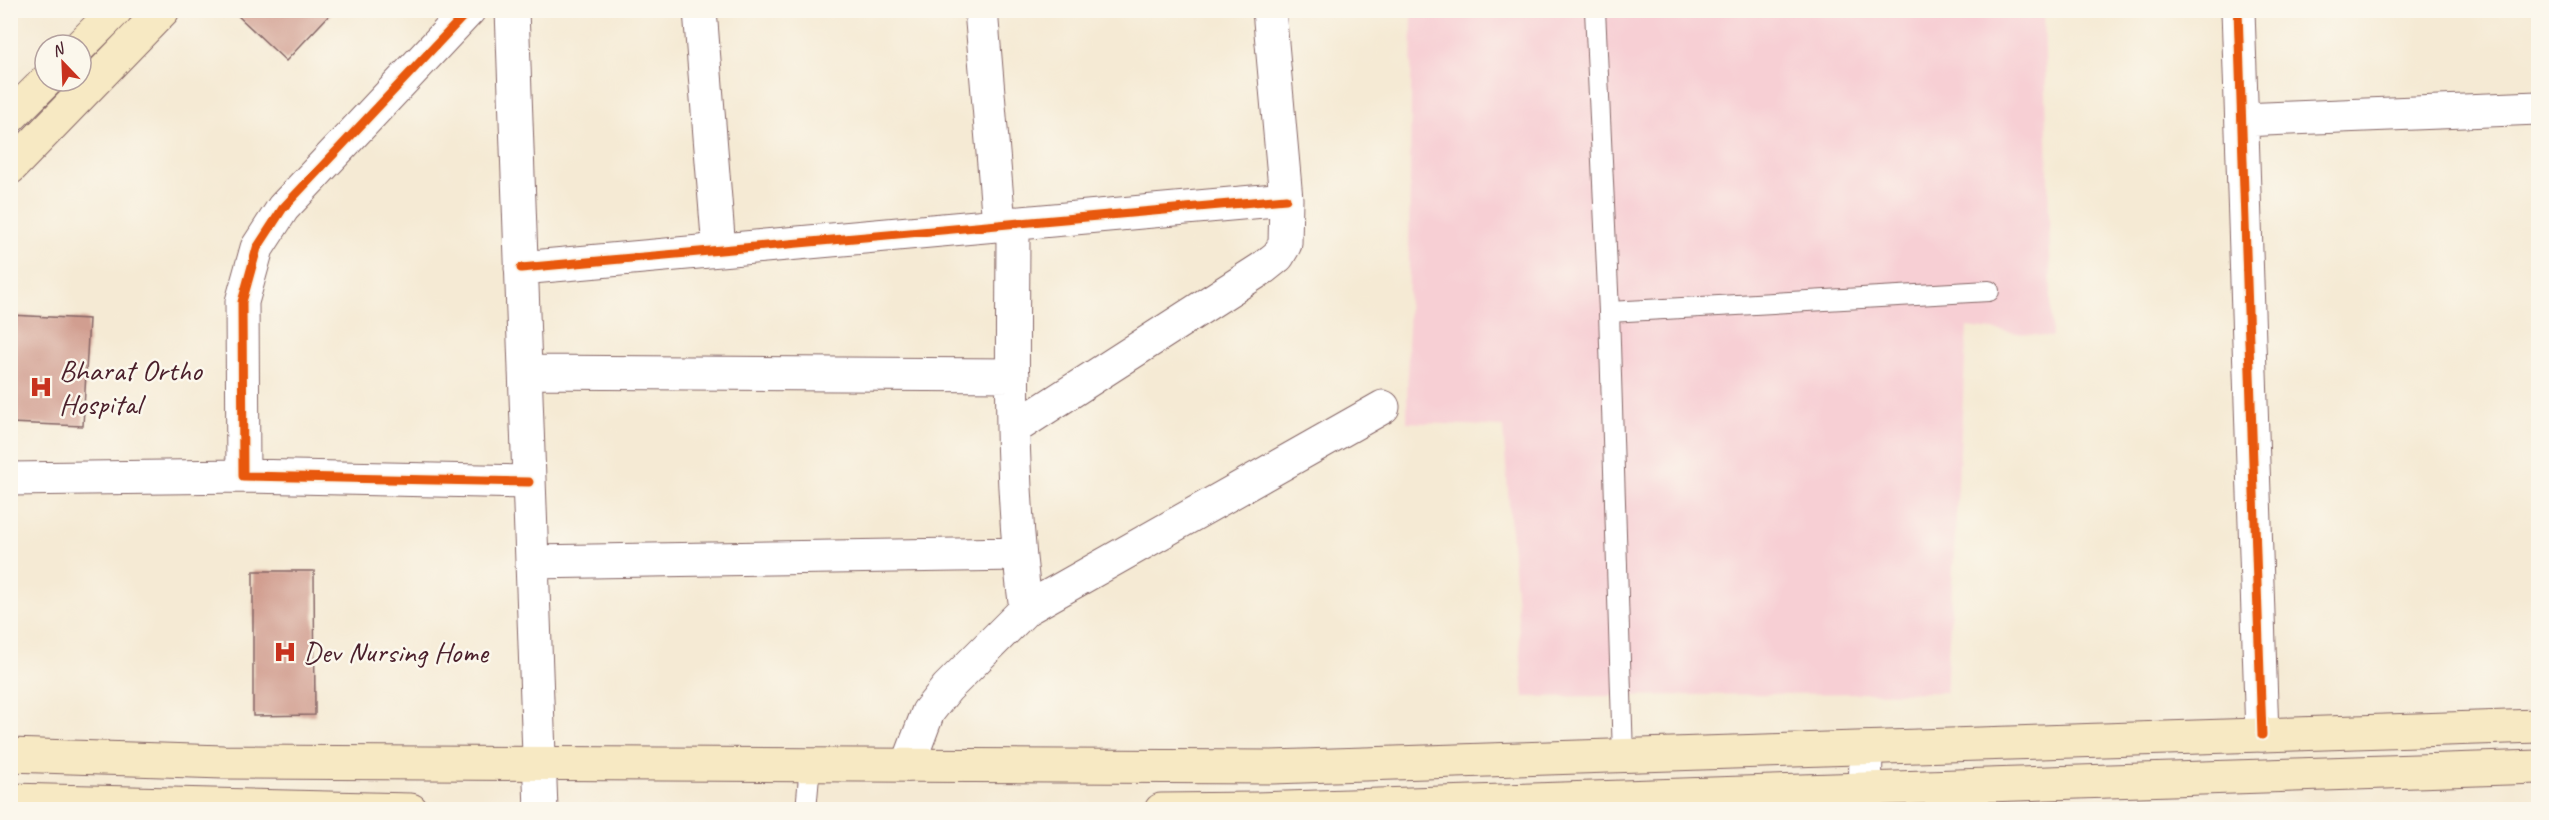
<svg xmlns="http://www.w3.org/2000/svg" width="2549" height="820" viewBox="0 0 2549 820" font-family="Caveat,sans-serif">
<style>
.built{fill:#f7cfd4}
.building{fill:#d19e90}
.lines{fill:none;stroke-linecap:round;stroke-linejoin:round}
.lane-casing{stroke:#866666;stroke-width:22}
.street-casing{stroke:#866666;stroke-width:35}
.secondary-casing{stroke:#866666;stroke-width:35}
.lane{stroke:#fff;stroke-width:20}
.street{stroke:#fff;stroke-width:33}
.secondary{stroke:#f7e9c3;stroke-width:33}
.cycleway-casing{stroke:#fbf7ec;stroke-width:13}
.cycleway{stroke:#e8590c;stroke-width:9}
.labels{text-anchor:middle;stroke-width:5;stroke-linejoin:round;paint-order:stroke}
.poi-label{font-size:30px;fill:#4a1f2b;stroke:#fbf7ec;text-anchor:start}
</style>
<rect width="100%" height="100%" fill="#fbf7ec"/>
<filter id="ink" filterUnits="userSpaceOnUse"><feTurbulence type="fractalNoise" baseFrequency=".0167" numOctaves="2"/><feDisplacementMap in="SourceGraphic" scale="12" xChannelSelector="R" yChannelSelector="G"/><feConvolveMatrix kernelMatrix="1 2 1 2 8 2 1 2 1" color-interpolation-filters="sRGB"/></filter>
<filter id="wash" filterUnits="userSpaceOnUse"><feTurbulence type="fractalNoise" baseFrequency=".008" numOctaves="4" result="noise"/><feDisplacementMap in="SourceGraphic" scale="24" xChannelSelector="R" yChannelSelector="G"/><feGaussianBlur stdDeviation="1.35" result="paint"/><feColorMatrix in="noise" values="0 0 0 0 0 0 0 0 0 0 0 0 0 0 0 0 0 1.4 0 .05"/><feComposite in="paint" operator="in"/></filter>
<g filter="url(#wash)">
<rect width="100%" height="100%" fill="#f5ead4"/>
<!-- built -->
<path class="built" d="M1412 11H2044L2052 337 1967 327 1946 692 1524 697 1503 427 1407 422Z"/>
<g id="blocks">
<!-- building -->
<path class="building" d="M240 10H334L286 61 236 14Z
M10 315 89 319 83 426 10 423Z
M253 571H314L315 715 253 716Z"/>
</g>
</g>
<g filter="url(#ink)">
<use href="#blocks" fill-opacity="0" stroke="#866666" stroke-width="1.5"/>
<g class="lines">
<!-- lane casing -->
<g class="lane-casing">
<path id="lane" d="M1595 10 1609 312 1623 756
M1609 312 1989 291
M806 810 810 765"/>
</g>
<!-- street casing -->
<g class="street-casing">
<path id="street" d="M469 10 283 208 257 248 242 302 243 476 529 482
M512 10 541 810
M700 10 719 250
M981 10 999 224
M2238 10 2262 735
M2242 120 2538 108
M1013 223C1013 351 1008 481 1026 609
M521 268 1286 199
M525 372 1013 375
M1013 429 1263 268 1278 256 1285 244 1286 199 1269 10
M10 479 243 476
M532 562 1018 554
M908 765 928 712 947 688 1026 609 1383 407
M1865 810 1866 748"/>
</g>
<!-- secondary casing -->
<g class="secondary-casing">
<path id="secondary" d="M81 45 116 10
M10 117 46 81
M10 168 163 10
M10 755 223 762 1272 767 2538 726
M10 800 411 810
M1161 810 1255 809 2538 767"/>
</g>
<!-- lane -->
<use href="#lane" class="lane"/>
<!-- street -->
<use href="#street" class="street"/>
<!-- secondary -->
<use href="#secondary" class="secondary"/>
<!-- cycleway casing -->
<g class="cycleway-casing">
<path id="cycleway" d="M469 10 283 208 257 248 242 302 243 476 529 482
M2238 10 2262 735
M521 268 1286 199"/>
</g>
<!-- cycleway -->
<use href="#cycleway" class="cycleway"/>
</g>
</g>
<!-- icons -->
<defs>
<g id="hospital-bare" transform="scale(1.8)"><path d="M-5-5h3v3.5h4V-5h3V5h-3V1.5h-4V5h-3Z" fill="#c8321e" stroke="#fbf7ec" stroke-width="2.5" paint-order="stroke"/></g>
</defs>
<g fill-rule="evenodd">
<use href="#hospital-bare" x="41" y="387"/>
<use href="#hospital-bare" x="285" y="652"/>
</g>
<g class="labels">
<!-- poi labels -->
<g class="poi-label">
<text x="59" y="380">Bharat Ortho<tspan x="59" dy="34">Hospital</tspan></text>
<text x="303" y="662">Dev Nursing Home</text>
</g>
</g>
<!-- margin -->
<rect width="2549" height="820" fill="none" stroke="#fbf7ec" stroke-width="36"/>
<!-- north arrow -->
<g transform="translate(63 63) rotate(337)"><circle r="28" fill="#fbf7ec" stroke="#b4a19f" stroke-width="1.5"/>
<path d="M0-4.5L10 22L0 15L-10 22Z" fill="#c8321e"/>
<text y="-9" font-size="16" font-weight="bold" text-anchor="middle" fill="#4a1f2b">N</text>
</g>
</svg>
